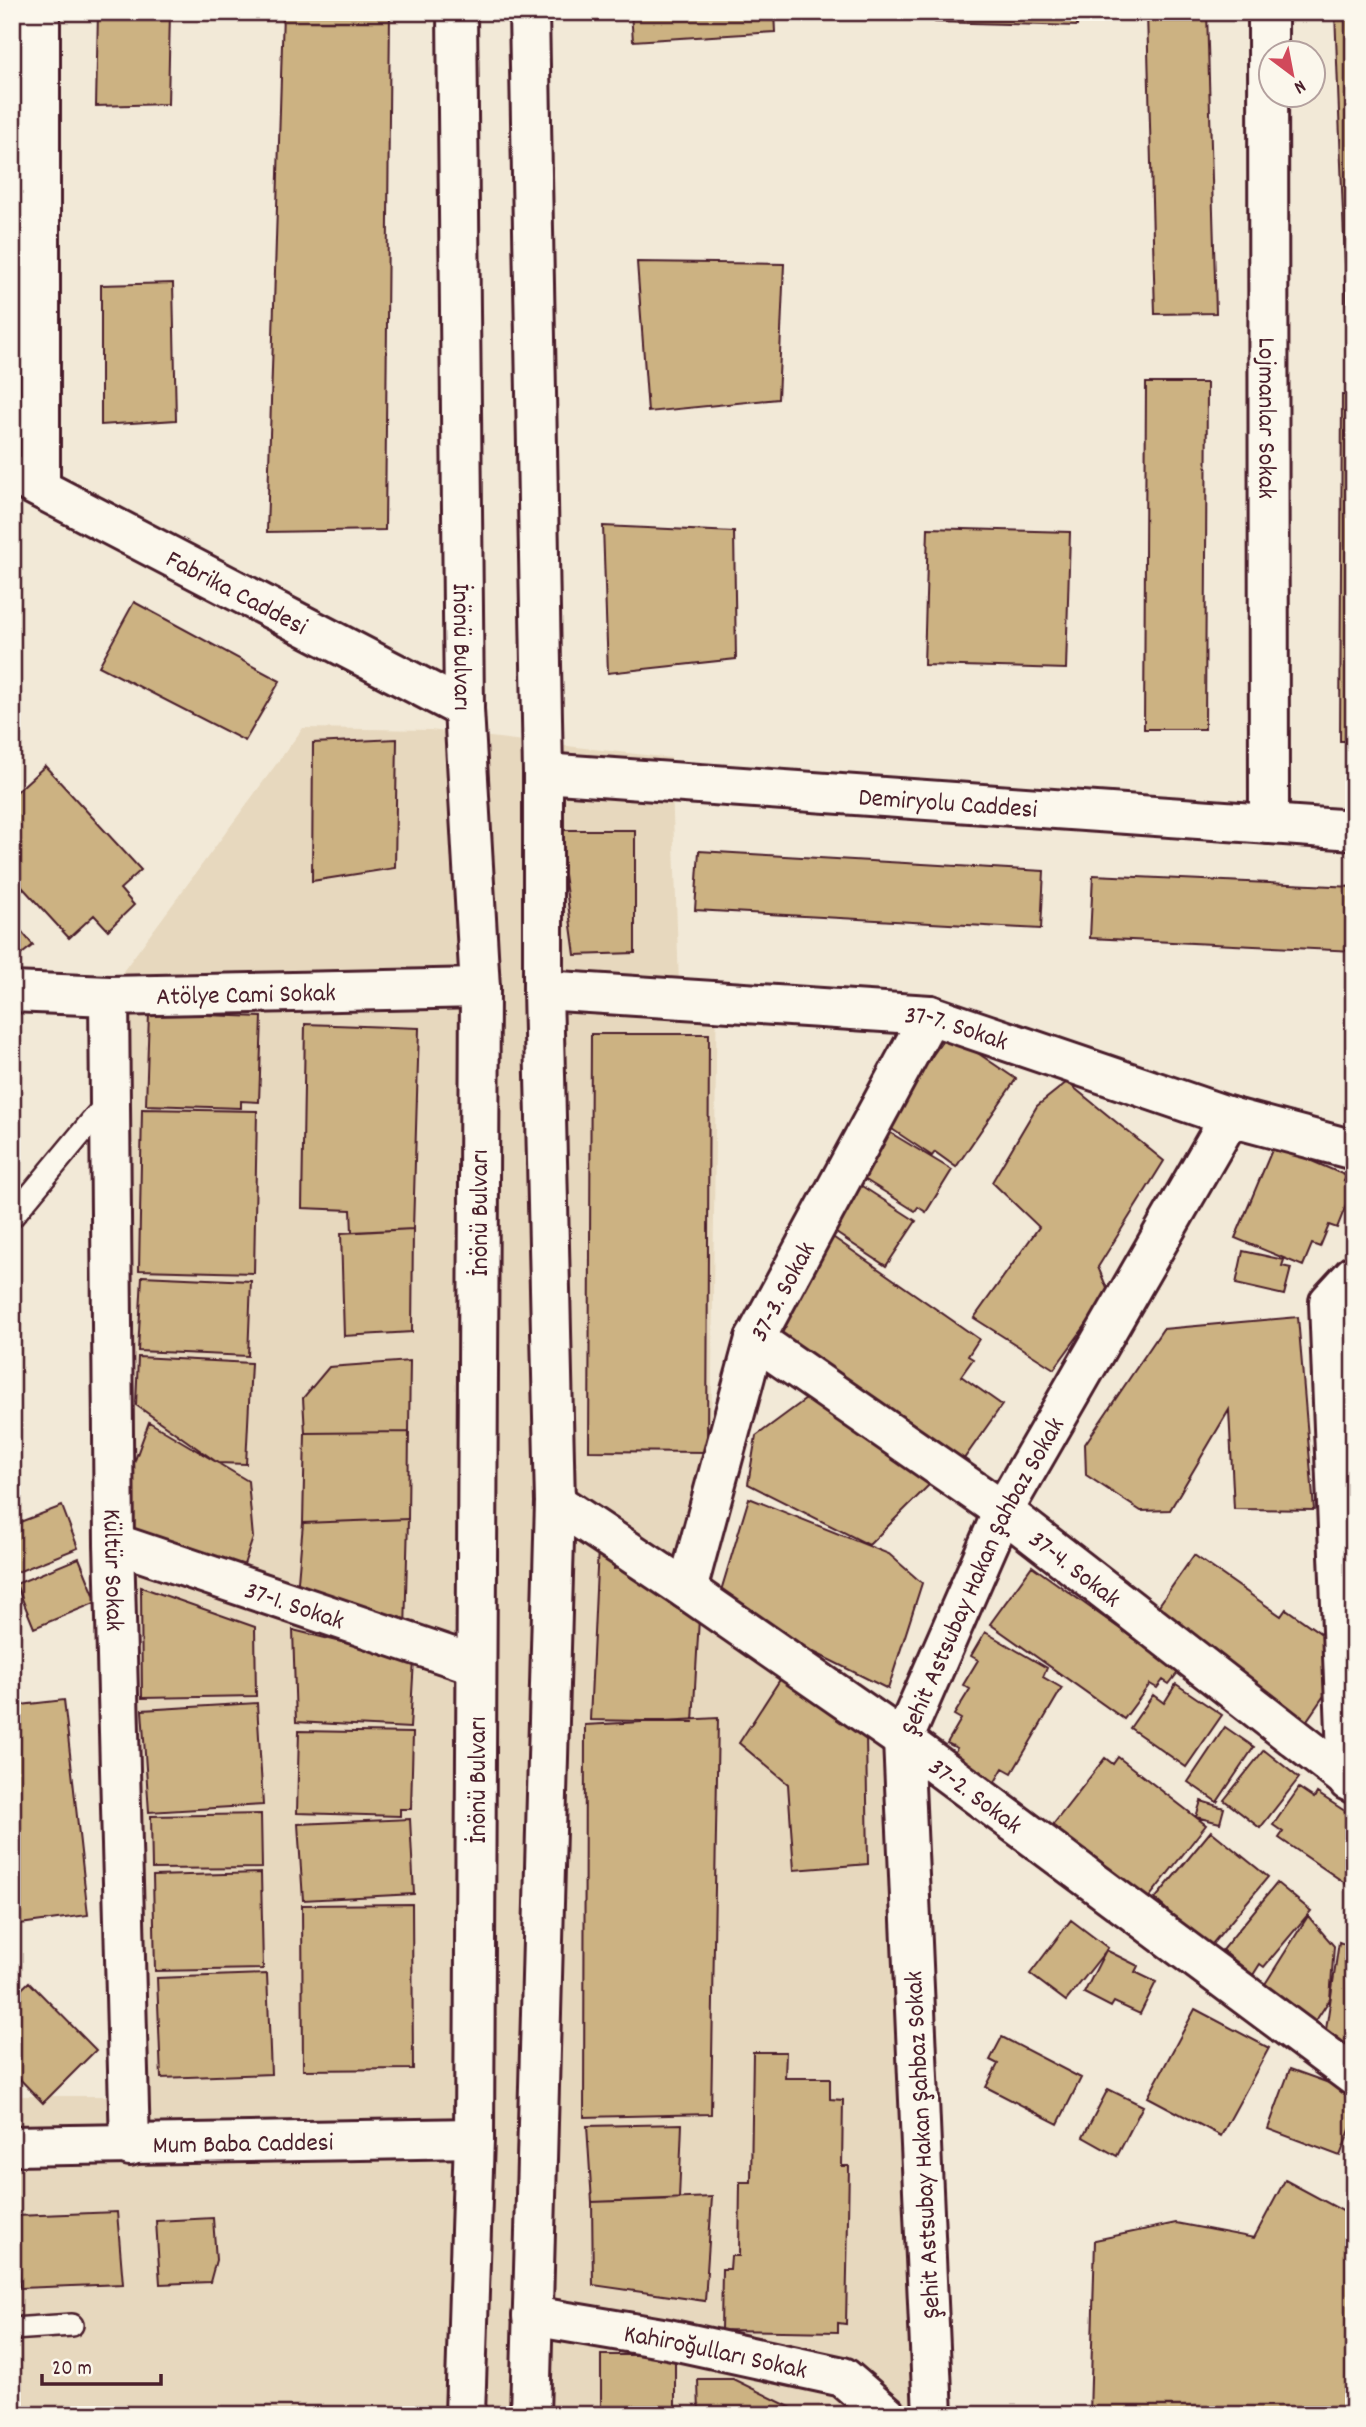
<svg xmlns="http://www.w3.org/2000/svg" width="1366" height="2427" viewBox="0 0 1366 2427" font-family="Dekko,sans-serif">
<style>
.built{fill:#e7d8be}
.building{fill:#ccb282;stroke:#4a1f2b;stroke-width:2}
.lines{fill:none;stroke-linecap:round;stroke-linejoin:round}
.service-casing{stroke:#4a1f2b;stroke-width:26}
.minor-casing{stroke:#4a1f2b;stroke-width:44}
.primary-casing{stroke:#4a1f2b;stroke-width:44}
.service{stroke:#fbf7ec;stroke-width:21}
.minor{stroke:#fbf7ec;stroke-width:38}
.primary{stroke:#fbf7ec;stroke-width:38}
.labels{text-anchor:middle;stroke-width:7;stroke-linejoin:round;paint-order:stroke}
.street-label{font-size:26px;fill:#4a1f2b;stroke:#fbf7ec}
</style>
<rect width="100%" height="100%" fill="#f2e9d7"/>
<filter id="ink" filterUnits="userSpaceOnUse"><feTurbulence type="fractalNoise" baseFrequency=".0143" numOctaves="2"/><feDisplacementMap in="SourceGraphic" scale="14" xChannelSelector="R" yChannelSelector="G"/><feConvolveMatrix kernelMatrix="1 2 1 2 8 2 1 2 1" color-interpolation-filters="sRGB"/></filter>
<g filter="url(#ink)">
<!-- built -->
<path class="built" d="M303 728 430 730 671 758 679 984 717 983 711 1449 684 1586 898 1738 917 2415H12V2096H135L107 993Z"/>
<!-- building -->
<path class="building" d="M98 12H170L168 104 96 106Z
M283 12H390L385 530 267 532Z
M631 12H774L775 32 633 41Z
M936 12H1078L1077 26 935 22Z
M1147 12H1207L1216 313 1155 314Z
M1335 12H1354V315H1347Z
M637 262 784 264 778 399 648 412Z
M173 283 176 420 101 425V285Z
M1146 383H1207L1205 729H1144Z
M1342 395H1354V741H1340Z
M603 526 734 532 736 659 608 673Z
M928 528 1070 532 1066 669 924 665Z
M134 602 280 681 245 741 99 666Z
M397 739 395 868 312 881 313 743Z
M45 766 141 870 120 889 134 905 108 930 94 915 69 938 12 876V796Z
M558 830H635V953L575 955Z
M699 851 1044 871 1041 929 695 910Z
M1093 875 1354 887V951L1090 938Z
M12 920 33 945 12 962Z
M149 1013 262 1017 259 1102 241 1101V1108L146 1105Z
M305 1024 419 1028 413 1229 352 1232 351 1210 302 1208Z
M948 1033 1016 1079 956 1167 935 1152 932 1156 877 1119 905 1095Z
M591 1034H709L707 1452 589 1451Z
M1067 1082 1164 1161 1098 1267 1109 1293 1054 1369 974 1318 1039 1227 992 1182 1037 1106Z
M142 1109 257 1111 254 1273 139 1270Z
M12 1129 22 1136 12 1149Z
M889 1132 952 1170 926 1212 918 1207 915 1211 861 1177Z
M1274 1145 1347 1176 1344 1181 1354 1185 1337 1228 1329 1225 1320 1247 1312 1244 1303 1266 1235 1238Z
M854 1181 916 1221 886 1266 824 1225Z
M413 1229 412 1332 344 1336 341 1233Z
M827 1233 979 1339 968 1356 973 1359 961 1376 1002 1405 961 1463 777 1332Z
M1243 1251 1284 1260 1282 1266 1291 1268 1284 1295 1236 1284Z
M142 1276 251 1281 248 1356 138 1351Z
M1298 1317 1314 1510 1234 1509 1229 1410 1170 1510 1141 1511 1086 1475 1085 1444 1163 1329Z
M138 1357 251 1363 246 1464 218 1463 136 1405Z
M410 1361 409 1432 305 1433 303 1398 329 1367Z
M821 1388 931 1483 869 1545 748 1484 756 1436Z
M149 1422 248 1481 253 1538 238 1582 131 1545 130 1474Z
M409 1432 408 1519 303 1523 305 1433Z
M749 1498 889 1554 922 1583 888 1689 717 1604Z
M62 1506 78 1548 15 1573 12 1566V1525Z
M408 1519 405 1632 297 1593 303 1523Z
M598 1547 614 1552V1569L631 1567 643 1585 662 1583 700 1601 693 1722 590 1720Z
M1194 1555 1281 1616 1286 1609 1330 1640 1341 1671 1305 1723 1153 1614Z
M79 1558 97 1602 34 1628 16 1584Z
M1032 1566 1179 1671 1169 1684 1163 1680 1157 1688 1150 1684 1124 1719 990 1624Z
M141 1587 255 1627 256 1696 142 1698Z
M293 1630 414 1660 410 1728 296 1722Z
M985 1632 1047 1668 1043 1677 1062 1688 1012 1773 1003 1768 995 1782 952 1757 957 1748 947 1743 961 1719 954 1715 970 1689 963 1685 978 1660 971 1656Z
M783 1675 866 1734 868 1864 794 1870 788 1784 739 1743Z
M1176 1684 1222 1715 1186 1767 1130 1728 1153 1695 1164 1703Z
M64 1700 88 1915 12 1925V1706Z
M257 1703 263 1805 149 1812 142 1710Z
M718 1718 711 2114 584 2117 585 1725Z
M1225 1727 1254 1747 1217 1802 1188 1782Z
M299 1731 413 1733 411 1809H400V1816L297 1813Z
M1264 1750 1299 1778 1260 1828 1224 1800Z
M1118 1757 1206 1825 1140 1909 1045 1835 1105 1758 1113 1764Z
M1299 1788 1314 1798 1317 1793 1354 1817V1889L1279 1838 1283 1832 1273 1825Z
M1201 1801 1224 1808 1220 1823 1196 1817Z
M261 1814 262 1868 152 1869 151 1816Z
M410 1819 414 1894 303 1900 298 1824Z
M1211 1831 1268 1877 1208 1949 1165 1914 1167 1910 1155 1899Z
M261 1873 263 1969 155 1971 153 1876Z
M1277 1883 1311 1911 1264 1967 1260 1964 1253 1975 1222 1950Z
M412 1904 413 2069 303 2070 302 1905Z
M1308 1916 1334 1946 1330 1999 1313 2025 1265 1984Z
M1071 1920 1108 1948 1066 2001 1030 1974Z
M1339 1942 1354 1948V2059L1323 2050Z
M1106 1950 1138 1966 1135 1972 1156 1982 1140 2014 1114 2002 1111 2007 1084 1993Z
M267 1974 271 2074 161 2078 157 1978Z
M29 1982 96 2050 43 2103 12 2071V1998Z
M1195 2009 1269 2048 1221 2136 1148 2097Z
M1002 2037 1081 2078 1058 2124 986 2087 998 2064 990 2060Z
M753 2052H786L785 2078H830V2099L843 2100 842 2166H849L846 2324 838 2323V2332L721 2330 722 2269H730L731 2256H739L740 2182H751Z
M1290 2069 1354 2092V2119L1340 2156 1268 2129Z
M1108 2089 1143 2106 1117 2156 1083 2137Z
M682 2124 679 2199 592 2202 587 2126Z
M1285 2180 1354 2217V2415H1090L1095 2240 1176 2223 1254 2238Z
M712 2197 705 2301 593 2285 592 2202Z
M117 2212 123 2284 20 2288 16 2216Z
M213 2218 216 2260 210 2282 160 2284 156 2221Z
M601 2355H675V2415H601Z
M698 2379H733L806 2415H699Z"/>
<g class="lines">
<!-- service casing -->
<g class="service-casing">
<path id="service" d="M12 1217 109 1100
M12 2329 72 2325"/>
</g>
<!-- minor casing -->
<g class="minor-casing">
<g id="minor">
<path d="M40 12V488"/>
<path id="s1" d="M1268 12 1269 824"/>
<path id="s2" d="M12 474 464 709"/>
<path id="s3" d="M543 773 1354 830"/>
<path id="s4" d="M543 990 930 1015 1230 1117 1354 1150"/>
<path id="s5" d="M12 992 109 996 480 988"/>
<path id="s6" d="M109 996 114 1543 130 2146"/>
<path id="s7" d="M755 1339 1003 1511 1354 1784"/>
<path id="s8" d="M555 1502 687 1590 903 1740 1354 2076"/>
<path id="s9" d="M114 1543 476 1665"/>
<path id="s10" d="M687 1590 755 1339 930 1015"/>
<path d="M1348 1781 1329 1302 1354 1275"/>
<path id="s11" d="M12 2146 474 2138"/>
<path id="s12" d="M532 2316 668 2339 843 2377 887 2415"/>
<path id="s13" d="M933 2415 903 1740 1003 1511 1230 1117"/>
</g>
</g>
<!-- primary casing -->
<g class="primary-casing">
<g id="primary">
<path id="s14" d="M457 12 464 709 480 988 474 2138 465 2415"/>
<path d="M529 12 543 773V990L555 1502 530 2415"/>
</g>
</g>
<!-- service -->
<use href="#service" class="service"/>
<!-- minor -->
<use href="#minor" class="minor"/>
<!-- primary -->
<use href="#primary" class="primary"/>
</g>
</g>
<g class="labels">
<!-- street labels -->
<g class="street-label">
<text dy="9" stroke="none"><textPath href="#s1" startOffset="406">Lojmanlar Sokak</textPath></text>
<text dy="9" stroke="none"><textPath href="#s2" startOffset="254">Fabrika Caddesi</textPath></text>
<text dy="9" stroke="none"><textPath href="#s14" startOffset="635">İnönü Bulvarı</textPath></text>
<text dy="9" stroke="none"><textPath href="#s3" startOffset="406">Demiryolu Caddesi</textPath></text>
<text dy="9" stroke="none"><textPath href="#s5" startOffset="234">Atölye Cami Sokak</textPath></text>
<text dy="9" stroke="none"><textPath href="#s4" startOffset="416">37-7. Sokak</textPath></text>
<text transform="translate(478 1213) rotate(-90)" y="9">İnönü Bulvarı</text>
<text dy="9" stroke="none"><textPath href="#s10" startOffset="315">37-3. Sokak</textPath></text>
<text dy="9" stroke="none"><textPath href="#s7" startOffset="394">37-4. Sokak</textPath></text>
<text dy="9" stroke="none"><textPath href="#s6" startOffset="574">Kültür Sokak</textPath></text>
<text dy="9" stroke="none"><textPath href="#s13" startOffset="858">Şehit Astsubay Hakan Şahbaz Sokak</textPath></text>
<text dy="9" stroke="none"><textPath href="#s9" startOffset="191">37-1. Sokak</textPath></text>
<text transform="translate(476 1780) rotate(-90)" y="9">İnönü Bulvarı</text>
<text dy="9" stroke="none"><textPath href="#s8" startOffset="513">37-2. Sokak</textPath></text>
<text dy="9" stroke="none"><textPath href="#s11" startOffset="231">Mum Baba Caddesi</textPath></text>
<text transform="translate(921 2145) rotate(-93)" y="9">Şehit Astsubay Hakan Şahbaz Sokak</text>
<text dy="9" stroke="none"><textPath href="#s12" startOffset="187">Kahiroğulları Sokak</textPath></text>
</g>
</g>
<!-- margin -->
<rect width="1366" height="2427" fill="none" stroke="#fbf7ec" stroke-width="42"/>
<rect x="21" y="21" width="1324" height="2385" fill="none" stroke="#4a1f2b" stroke-width="2.5" filter="url(#ink)"/>
<!-- north arrow -->
<g transform="translate(1292 74) rotate(148)"><circle r="33" fill="#fbf7ec" stroke="#b4a19f" stroke-width="2"/>
<path d="M0-5L12 26L0 18L-12 26Z" fill="#d1495b"/>
<text y="-10" font-size="19" font-weight="bold" text-anchor="middle" fill="#4a1f2b">N</text>
</g>
<!-- scale -->
<path d="M42 2374v10h119v-10" fill="none" stroke="#4a1f2b" stroke-width="3.5"/>
<text x="52" y="2374" font-size="21" fill="#4a1f2b" stroke="#fbf7ec" stroke-width="5" paint-order="stroke">20 m</text>
</svg>
